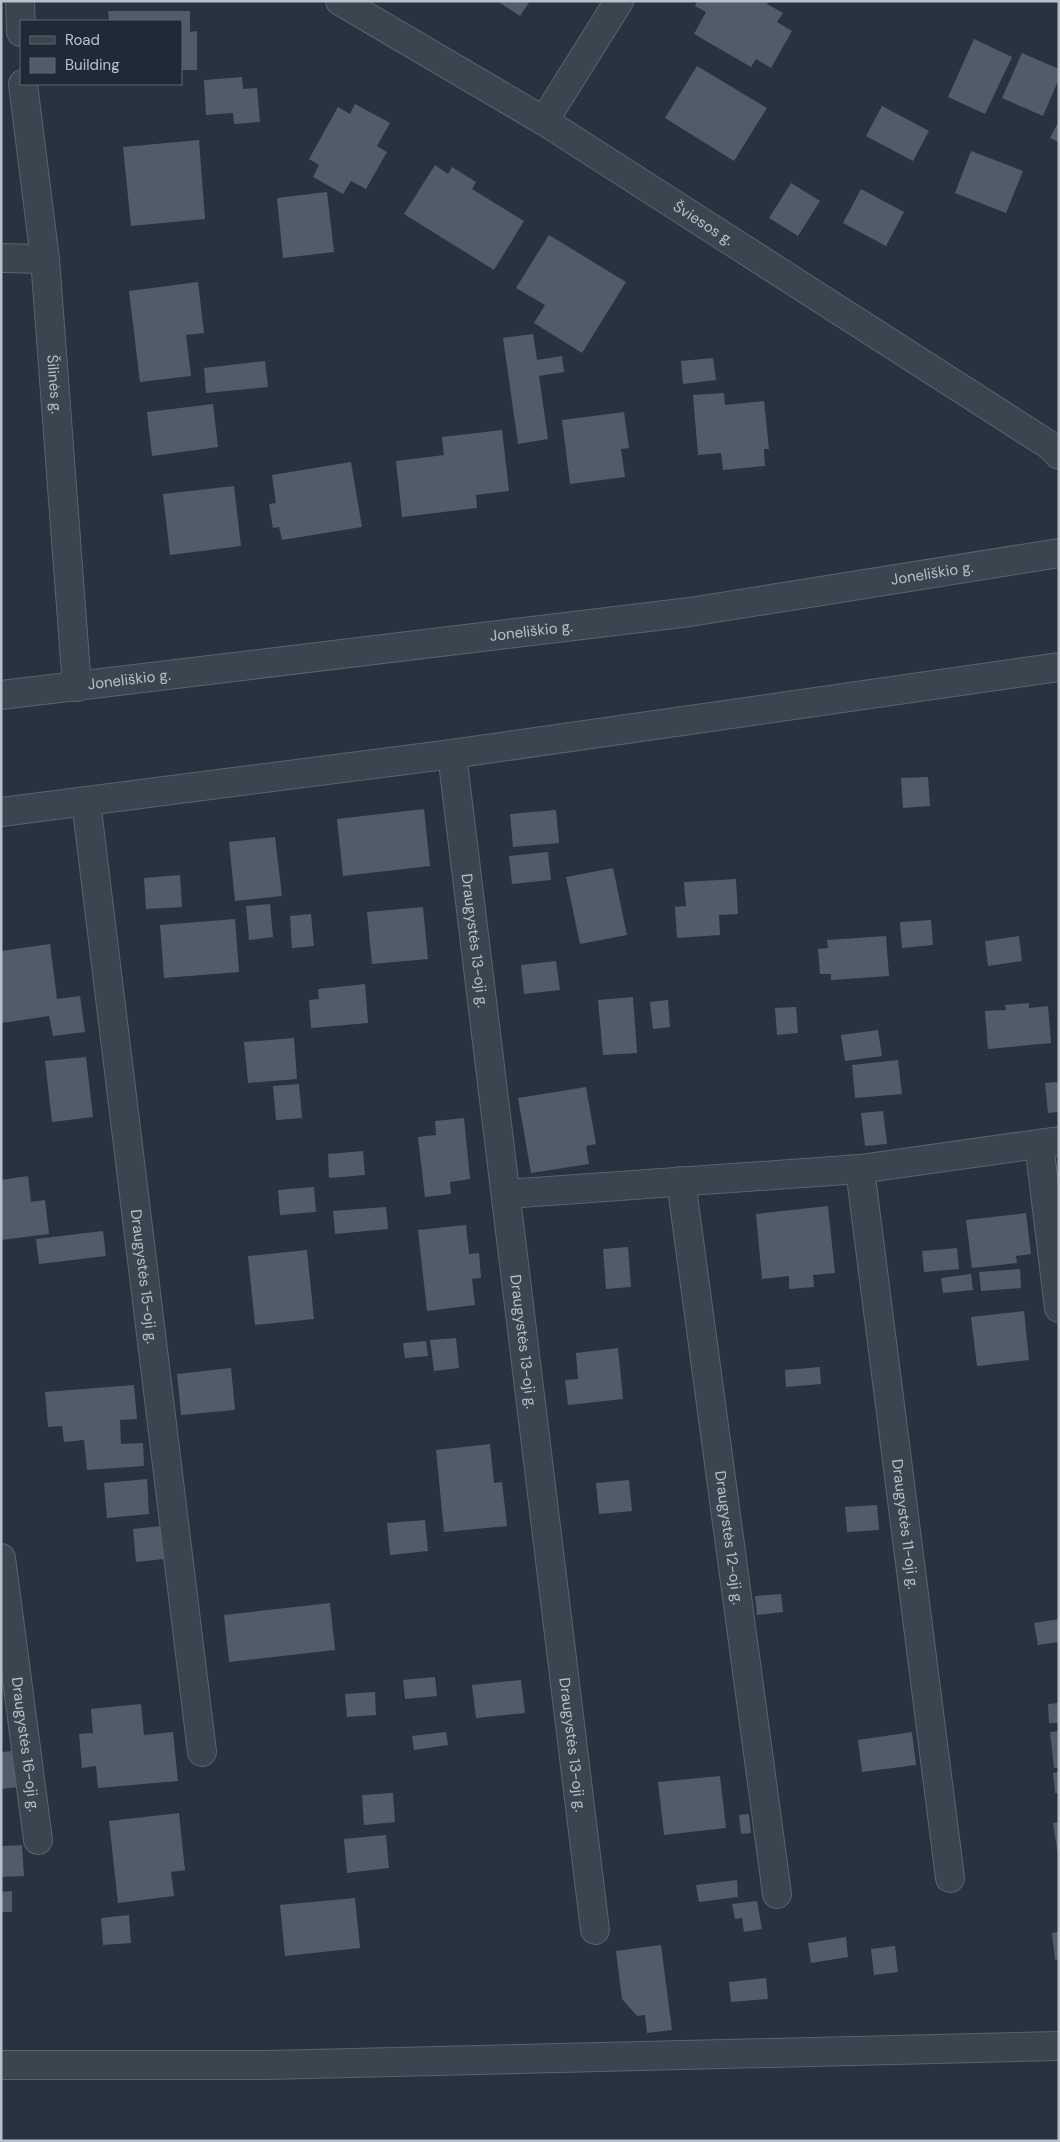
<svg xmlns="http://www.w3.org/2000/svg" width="1060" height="2142" viewBox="0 0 1060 2142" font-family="'DM Sans',sans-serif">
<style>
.building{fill:#515c6b}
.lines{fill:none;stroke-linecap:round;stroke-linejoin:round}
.minor-casing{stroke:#59636e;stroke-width:30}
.minor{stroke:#3b4550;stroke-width:28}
.labels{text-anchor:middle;stroke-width:4;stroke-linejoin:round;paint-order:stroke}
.street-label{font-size:15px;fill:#b8c0ca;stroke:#202a36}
</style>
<rect width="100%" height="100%" fill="#273340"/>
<!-- building -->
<path class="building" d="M497 1H530L520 16Z
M697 1H769L767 4 783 13 777 22 792 31 771 68 756 59 751 67 694 34 706 12 695 6Z
M108 11H190V32L197 31V70H181V21H109Z
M974 39 1012 57 985 114 948 97Z
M1022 53 1059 69V79L1043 116 1002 98Z
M697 66 767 108 734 161 665 118Z
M242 77 243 89 257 88 260 122 234 124 233 113 206 115 204 80Z
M355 104 390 123 377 146 387 152 366 189 351 181 343 194 313 177 319 165 309 159 338 107 350 114Z
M882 106 929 131 913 161 866 136Z
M1059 121V142L1050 138Z
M199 140 205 219 131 226 123 147Z
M971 151 1023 171 1006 213 955 193Z
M435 165 448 174 452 167 476 182 472 189 524 221 494 270 404 214Z
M791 183 820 201 798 236 769 218Z
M861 189 904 212 886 246 843 223Z
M327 192 334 252 283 258 277 198Z
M549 235 626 282 582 353 534 323 545 305 516 288Z
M198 282 204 333 186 335 191 376 140 382 129 291Z
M533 334 537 360 562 356 564 372 539 376 548 439 518 444 503 338Z
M713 358 716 380 683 384 681 361Z
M265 361 268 387 206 393 204 368Z
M724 393 725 405 764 401 769 449H764L765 466 723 470 721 453 698 455 693 395Z
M213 404 218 447 152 456 147 412Z
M624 412 629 448 621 449 625 477 570 484 562 420Z
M502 430 509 491 476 495 477 508 402 517 396 461 444 455 442 437Z
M351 462 362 527 282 540 279 527 273 528 269 504 276 503 272 475Z
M234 486 241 546 170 555 163 494Z
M928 777 930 806 903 808 901 778Z
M424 809 430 866 343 876 337 819Z
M556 810 559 843 513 847 510 814Z
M275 837 282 896 235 901 229 842Z
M548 852 551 880 512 884 509 856Z
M613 868 627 935 580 944 566 877Z
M180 875 182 907 146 909 144 878Z
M736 879 738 914 719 915 720 935 677 938 675 907 686 906 684 882Z
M270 904 273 937 249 940 246 906Z
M423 907 428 959 372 964 367 912Z
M311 914 314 946 292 948 290 916Z
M235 919 239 972 164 978 160 925Z
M931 920 933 945 902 948 900 922Z
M886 936 889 976 831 980V974H820L818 949 828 948 827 940Z
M1019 936 1022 961 988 966 985 941Z
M50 944 57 999 80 996 85 1032 53 1036 49 1016 2 1023 1 951Z
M556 961 560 990 524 994 521 965Z
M365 984 368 1023 311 1028 309 1000 319 999 318 989Z
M633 997 637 1053 603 1055 598 1000Z
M668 1000 670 1027 653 1029 650 1002Z
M1029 1003V1008L1048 1006 1051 1043 988 1049 985 1011 1006 1010 1005 1005Z
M796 1007 798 1033 777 1035 775 1008Z
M878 1030 882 1056 845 1061 841 1035Z
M294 1038 297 1079 248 1083 244 1042Z
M86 1057 93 1117 52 1122 45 1061Z
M898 1060 902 1094 855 1098 852 1065Z
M1059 1082V1112L1048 1113 1045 1083Z
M299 1084 302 1118 276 1120 273 1086Z
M586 1087 596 1144 586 1146 589 1164 531 1173 518 1098Z
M883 1111 887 1144 865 1146 861 1113Z
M464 1118 470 1179 450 1182 451 1194 425 1197 418 1137 436 1135 435 1121Z
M363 1151 365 1175 329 1178 328 1154Z
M28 1176 31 1202 45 1200 49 1234 1 1240V1180Z
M314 1187 316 1212 280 1215 278 1190Z
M828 1206 835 1273 813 1275 814 1287 789 1289V1276L762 1279 756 1214Z
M386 1207 388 1229 335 1234 333 1211Z
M1026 1213 1031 1254 1016 1256 1017 1263 972 1268 966 1220Z
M466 1225 469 1254 479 1253 481 1278 472 1279 475 1305 427 1311 418 1230Z
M103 1231 106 1256 39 1264 36 1239Z
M628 1247 631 1287 606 1289 603 1249Z
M957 1248 959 1269 924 1272 922 1251Z
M307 1250 314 1319 255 1325 248 1256Z
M1020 1269 1021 1288 981 1291 979 1272Z
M971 1274 973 1290 943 1293 941 1278Z
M1024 1311 1029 1360 977 1366 971 1317Z
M456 1338 459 1368 434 1371 430 1340Z
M426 1341 428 1356 405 1358 403 1343Z
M618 1348 623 1399 568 1405 565 1380 578 1379 576 1353Z
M820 1367 821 1384 786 1387 785 1370Z
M231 1368 235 1410 181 1415 177 1374Z
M134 1385 137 1419 120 1420 121 1444 143 1443 144 1466 87 1470 84 1440 64 1442 62 1426 48 1427 45 1392Z
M490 1444 494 1483 502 1482 507 1526 444 1532 436 1450Z
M147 1479 149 1514 107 1518 104 1483Z
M629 1480 632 1511 599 1514 596 1483Z
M877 1505 879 1530 847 1532 845 1507Z
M425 1520 428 1551 390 1555 387 1523Z
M161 1526 164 1559 136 1562 133 1529Z
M781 1594 783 1612 757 1615 755 1596Z
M330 1603 335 1650 229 1662 224 1615Z
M1059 1619V1642L1038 1645 1034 1623Z
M435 1677 437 1696 405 1699 403 1680Z
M521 1680 525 1713 476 1718 472 1685Z
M375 1692 376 1715 347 1717 345 1694Z
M1059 1703V1723H1049L1048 1704Z
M141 1704 144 1735 173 1732 178 1781 98 1788 96 1766 82 1768 79 1734 93 1733 91 1709Z
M1059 1731V1768H1054L1050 1732Z
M446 1732 448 1745 414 1750 412 1736Z
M912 1732 916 1765 862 1772 858 1740Z
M15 1751 19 1787 1 1789V1752Z
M1059 1772V1793H1055L1053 1773Z
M720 1776 726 1828 664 1835 658 1782Z
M393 1793 395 1822 364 1825 362 1795Z
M179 1813 185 1870 171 1872 174 1896 118 1903 109 1821Z
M749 1814 751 1833 741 1834 739 1815Z
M1059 1822V1855H1058L1053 1823Z
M386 1835 389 1868 347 1873 344 1839Z
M22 1845 24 1876 1 1877V1846Z
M737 1880 738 1897 699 1902 696 1885Z
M12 1891V1912H1V1892Z
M355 1898 360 1948 285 1956 280 1905Z
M757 1901 762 1929 744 1932 742 1918 735 1919 732 1904Z
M129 1915 131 1943 103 1945 101 1918Z
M1059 1932V1959L1055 1960 1052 1933Z
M846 1937 848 1957 811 1963 808 1943Z
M661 1945 672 2030 647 2033 645 2015 637 2016 622 1999 616 1951Z
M895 1946 898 1972 874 1975 871 1949Z
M766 1978 768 1999 731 2002 729 1982Z"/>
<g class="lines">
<!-- minor casing -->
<g class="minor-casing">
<g id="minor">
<path d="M20 1 21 32"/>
<path id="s1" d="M340 1 544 121 1049 445 1059 455"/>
<path id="s2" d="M23 84 45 259 77 687"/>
<path d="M544 121 619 1"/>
<path d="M1 258 45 259"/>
<path id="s3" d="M1 695 690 612 1059 553"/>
<path id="s4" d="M452 754 595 1930"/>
<path id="s5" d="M86 801 202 1752"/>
<path d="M1 812 452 754 1059 667"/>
<path d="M1039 1144 1059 1308"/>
<path id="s6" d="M860 1169 950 1878"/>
<path id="s7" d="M681 1181 777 1894"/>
<path d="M506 1194 860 1169 1059 1141"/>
<path id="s8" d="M1 1558 38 1840"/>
<path d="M1 2065H268L1059 2046"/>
</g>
</g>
<!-- minor -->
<use href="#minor" class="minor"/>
</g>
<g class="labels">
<!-- street labels -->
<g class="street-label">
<text dy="5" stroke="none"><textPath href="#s1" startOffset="426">Šviesos g.</textPath></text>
<text dy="5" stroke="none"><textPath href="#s2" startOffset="302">Šilinės g.</textPath></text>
<text dy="5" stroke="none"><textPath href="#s3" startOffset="939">Joneliškio g.</textPath></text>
<text dy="5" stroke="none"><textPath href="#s3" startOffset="534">Joneliškio g.</textPath></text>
<text dy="5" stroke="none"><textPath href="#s3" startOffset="129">Joneliškio g.</textPath></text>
<text dy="5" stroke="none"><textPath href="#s4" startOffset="188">Draugystės 13-oji g.</textPath></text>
<text dy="5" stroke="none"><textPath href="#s5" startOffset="479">Draugystės 15-oji g.</textPath></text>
<text dy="5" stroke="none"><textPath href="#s4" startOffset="592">Draugystės 13-oji g.</textPath></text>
<text dy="5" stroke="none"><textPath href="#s6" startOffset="358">Draugystės 11-oji g.</textPath></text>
<text dy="5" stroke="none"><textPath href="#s7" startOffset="360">Draugystės 12-oji g.</textPath></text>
<text dy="5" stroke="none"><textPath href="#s8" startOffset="188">Draugystės 16-oji g.</textPath></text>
<text dy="5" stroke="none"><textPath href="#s4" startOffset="998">Draugystės 13-oji g.</textPath></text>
</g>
</g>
<!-- border -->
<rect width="1060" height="2142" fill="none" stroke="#b8c0ca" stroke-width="5"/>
<!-- legend -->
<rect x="20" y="20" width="162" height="65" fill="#202a36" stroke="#5d6671"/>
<rect x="30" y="36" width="25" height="8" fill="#3b4550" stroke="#5d6671"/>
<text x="65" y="45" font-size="15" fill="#b8c0ca">Road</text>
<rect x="30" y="58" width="25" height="15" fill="#515c6b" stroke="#5d6671"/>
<text x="65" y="70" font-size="15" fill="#b8c0ca">Building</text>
</svg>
